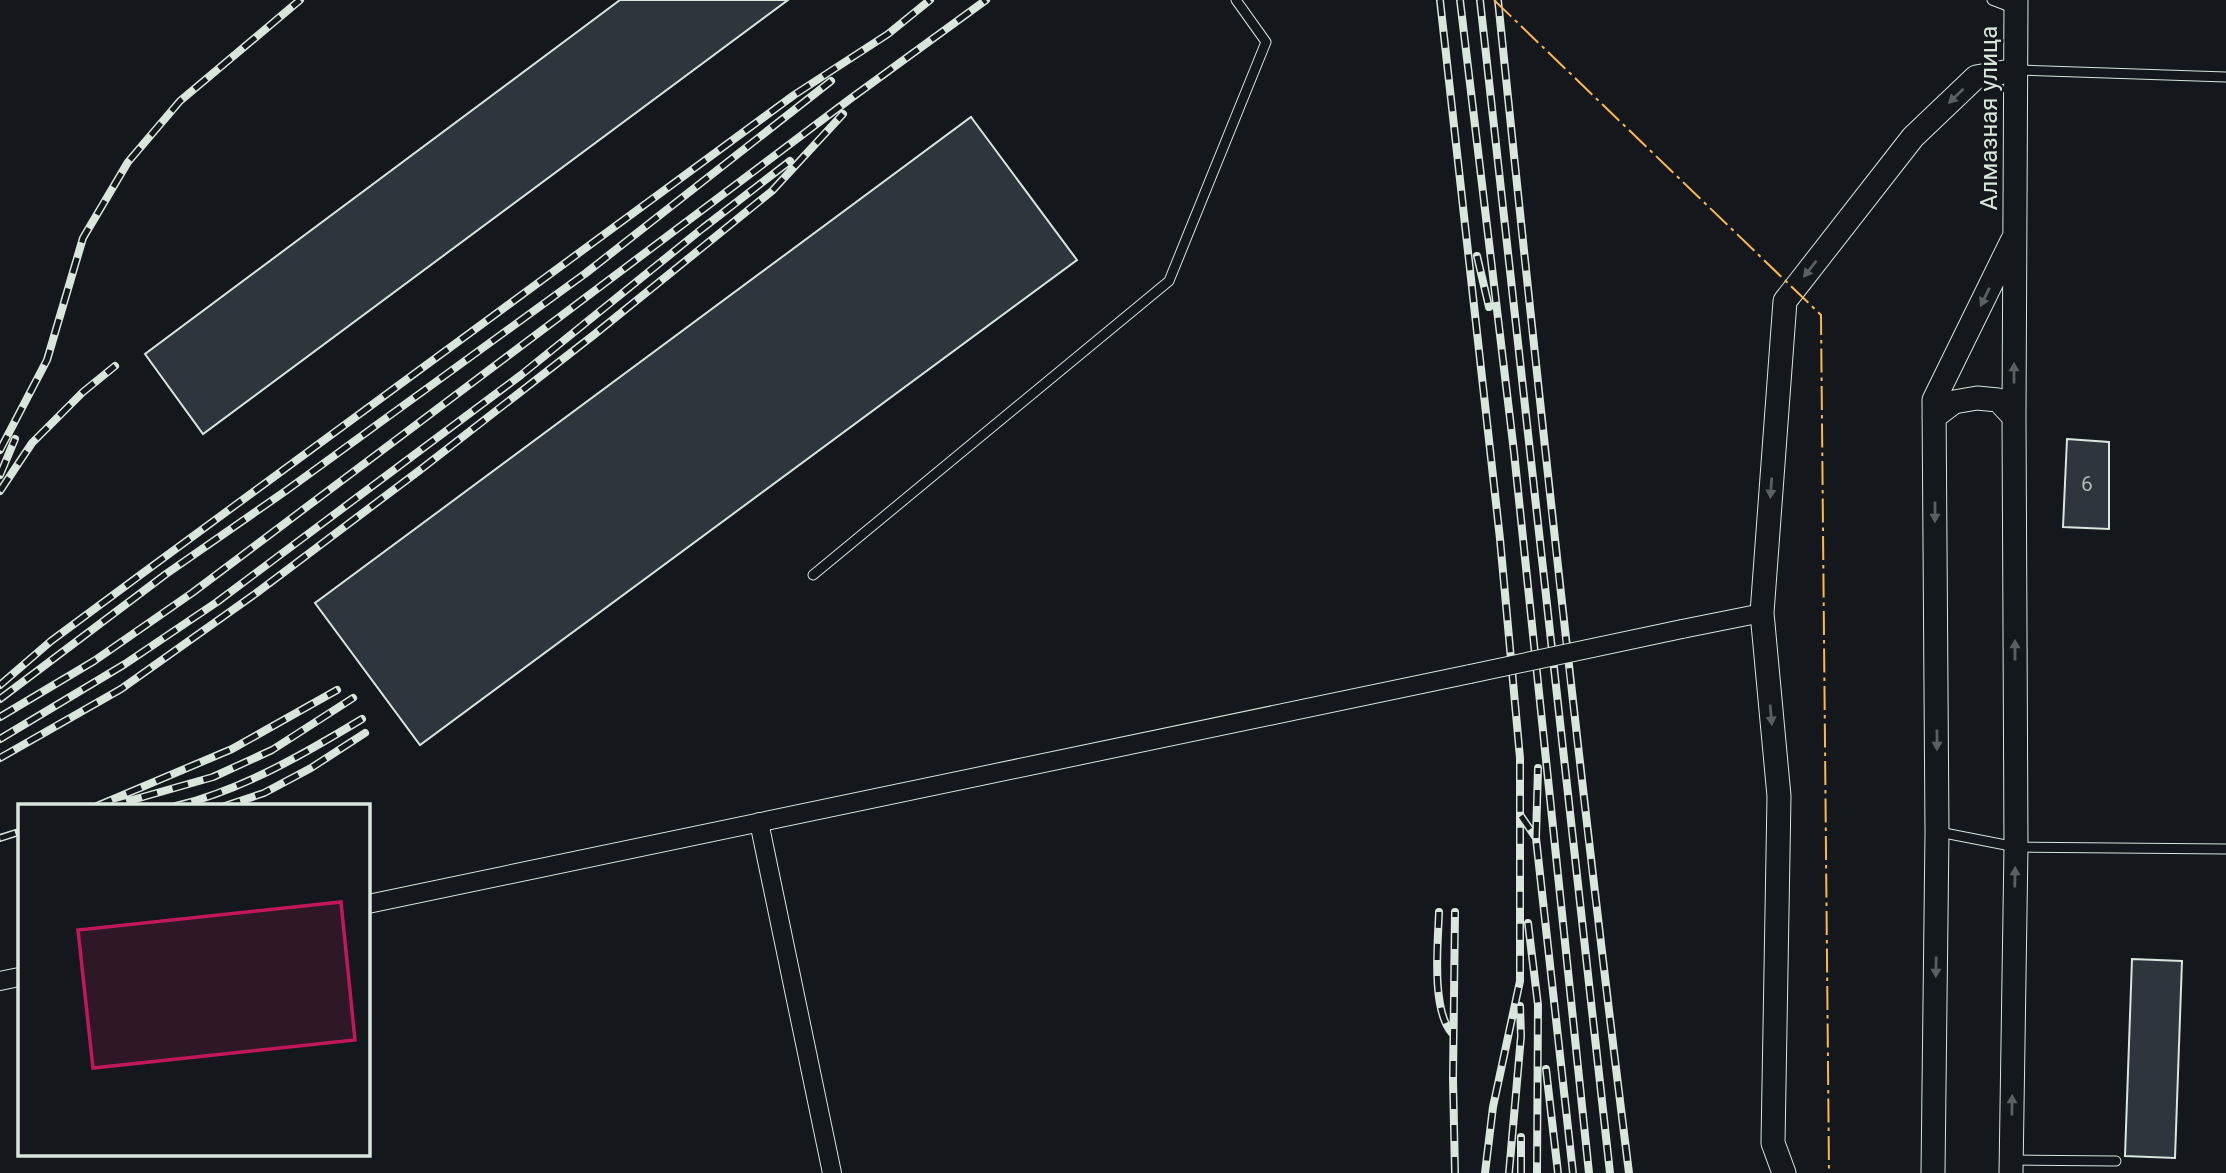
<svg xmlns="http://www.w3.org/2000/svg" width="2226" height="1173" viewBox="0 0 2226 1173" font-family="Roboto,sans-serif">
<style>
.building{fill:#2c363c;stroke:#d8e6dc;stroke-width:2}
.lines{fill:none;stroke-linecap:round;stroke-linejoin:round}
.service-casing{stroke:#d8e6dc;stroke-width:11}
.minor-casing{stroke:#d8e6dc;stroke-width:20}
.tertiary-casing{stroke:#d8e6dc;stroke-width:25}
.service{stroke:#14181c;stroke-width:9}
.minor{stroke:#14181c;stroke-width:18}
.tertiary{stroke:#14181c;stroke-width:23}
.rail-casing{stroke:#d8e6dc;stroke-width:8}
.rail{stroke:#14181c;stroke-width:5;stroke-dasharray:16;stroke-linecap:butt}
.minor-bridge-casing{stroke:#d8e6dc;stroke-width:20;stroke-linecap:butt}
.minor-bridge{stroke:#14181c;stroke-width:18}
.power{stroke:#ffb74d;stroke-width:2;stroke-dasharray:24 5 3.5 5;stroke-linecap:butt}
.oneway{fill:#59605f}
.labels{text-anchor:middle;stroke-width:5;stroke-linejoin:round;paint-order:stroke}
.number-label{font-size:21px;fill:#adbab4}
.street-label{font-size:24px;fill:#d8e6dc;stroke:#14181c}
.view{fill:#c2185b;fill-opacity:0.15;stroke:#c2185b;stroke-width:3.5}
.inset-edge{fill:none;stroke:#d8e6dc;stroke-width:3.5}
</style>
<rect width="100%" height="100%" fill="#14181c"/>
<!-- building -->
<path class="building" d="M620 0H788L203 434 145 354Z
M971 117 1077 260 420 745 315 603Z
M2067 439 2109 442V529L2063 527Z
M2132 959 2182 961 2175 1158 2125 1156Z"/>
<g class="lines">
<!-- service casing -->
<g class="service-casing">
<path id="service" d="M1992 0 2013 8
M2018 70 2226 77
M813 575 1169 281 1266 42 1236 0
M1939 832 2016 847 2226 849
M2013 1160 2116 1161"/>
</g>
<!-- minor casing -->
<g class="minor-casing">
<path id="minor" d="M1682 629 1762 613
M759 822 832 1173
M368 904 1470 674
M0 981 19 977"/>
</g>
<!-- tertiary casing -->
<g class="tertiary-casing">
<path id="tertiary" d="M1934 417 1954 402 1977 398 1998 400 2014 417
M1784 1173 1773 1143 1779 796 1762 613 1785 301 1913 137 1976 77 2016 70
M1933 1173 1937 832 1934 400 2012 241
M2011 1173 2016 847 2014 417 2016 0"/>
</g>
<!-- service -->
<use href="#service" class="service"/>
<!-- minor -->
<use href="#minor" class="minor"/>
<!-- tertiary -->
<use href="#tertiary" class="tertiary"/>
<!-- rail casing -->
<g class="rail-casing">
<path id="rail" d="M1440 0 1500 539 1520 758V981L1493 1107 1485 1173
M1460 0 1514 452 1589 1173
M1480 0 1610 1173
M1498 0C1538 391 1580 783 1629 1173
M1477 256 1489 307
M0 450 47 360 83 238 128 162 180 101 300 0
M0 475 15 439
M0 491 32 443 83 392 115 366
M0 685 51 641 147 570 794 95 888 34 930 0
M0 699 166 574 287 490 586 273 831 81
M0 717 94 661 192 593 850 99 986 0
M0 739 125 664 217 602 521 375 703 228 790 161
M0 758 121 689 255 594 420 470 595 334 772 191 843 114
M97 806 232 749 337 690
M111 806 213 777 272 750 353 698
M176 806C242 790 304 754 362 719
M225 806 264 793 311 768 365 733
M1521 816 1536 838 1573 1173
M0 838 19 832
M1536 838 1538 768
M1439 912C1438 942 1431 1010 1452 1033
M1528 923 1538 1005 1537 1173
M1546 1069 1558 1173
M1455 1173 1453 1079 1455 912
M1509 1173 1521 1036 1520 1006
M1521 1173V1137"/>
</g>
<!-- rail -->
<use href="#rail" class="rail"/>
<!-- minor-bridge casing -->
<g class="minor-bridge-casing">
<path id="minor-bridge" d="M1470 674 1682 629"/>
</g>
<!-- minor-bridge -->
<use href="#minor-bridge" class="minor-bridge"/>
<!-- power -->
<path class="power" d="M1494 0 1821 315 1829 1173"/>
</g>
<!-- one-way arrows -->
<defs><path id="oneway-solid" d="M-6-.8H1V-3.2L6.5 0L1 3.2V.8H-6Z" transform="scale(1.75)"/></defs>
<g class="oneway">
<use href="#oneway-solid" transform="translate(1956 96) rotate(136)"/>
<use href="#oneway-solid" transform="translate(1810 269) rotate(128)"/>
<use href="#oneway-solid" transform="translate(1985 297) rotate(116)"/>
<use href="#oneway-solid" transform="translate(2014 373) rotate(-90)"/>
<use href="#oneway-solid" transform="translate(1771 488) rotate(94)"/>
<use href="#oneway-solid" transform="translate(1935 512) rotate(90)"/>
<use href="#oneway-solid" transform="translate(2015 650) rotate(-90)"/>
<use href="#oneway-solid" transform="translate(1771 715) rotate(85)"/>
<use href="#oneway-solid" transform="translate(1937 740) rotate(90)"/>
<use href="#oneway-solid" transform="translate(2015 877) rotate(-89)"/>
<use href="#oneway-solid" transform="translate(1936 967) rotate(91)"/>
<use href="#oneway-solid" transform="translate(2012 1105) rotate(-89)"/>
</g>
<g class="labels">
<!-- number labels -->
<g class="number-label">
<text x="2087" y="491">6</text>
</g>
<!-- street labels -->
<g class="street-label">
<text transform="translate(1989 118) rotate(-90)" y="8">Алмазная улица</text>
</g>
</g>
<!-- overview -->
<g transform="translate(18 804)">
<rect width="352" height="352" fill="#14181c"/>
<path class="view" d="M323 98 337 236 75 264 60 126Z"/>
<rect width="352" height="352" class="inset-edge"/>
</g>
</svg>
